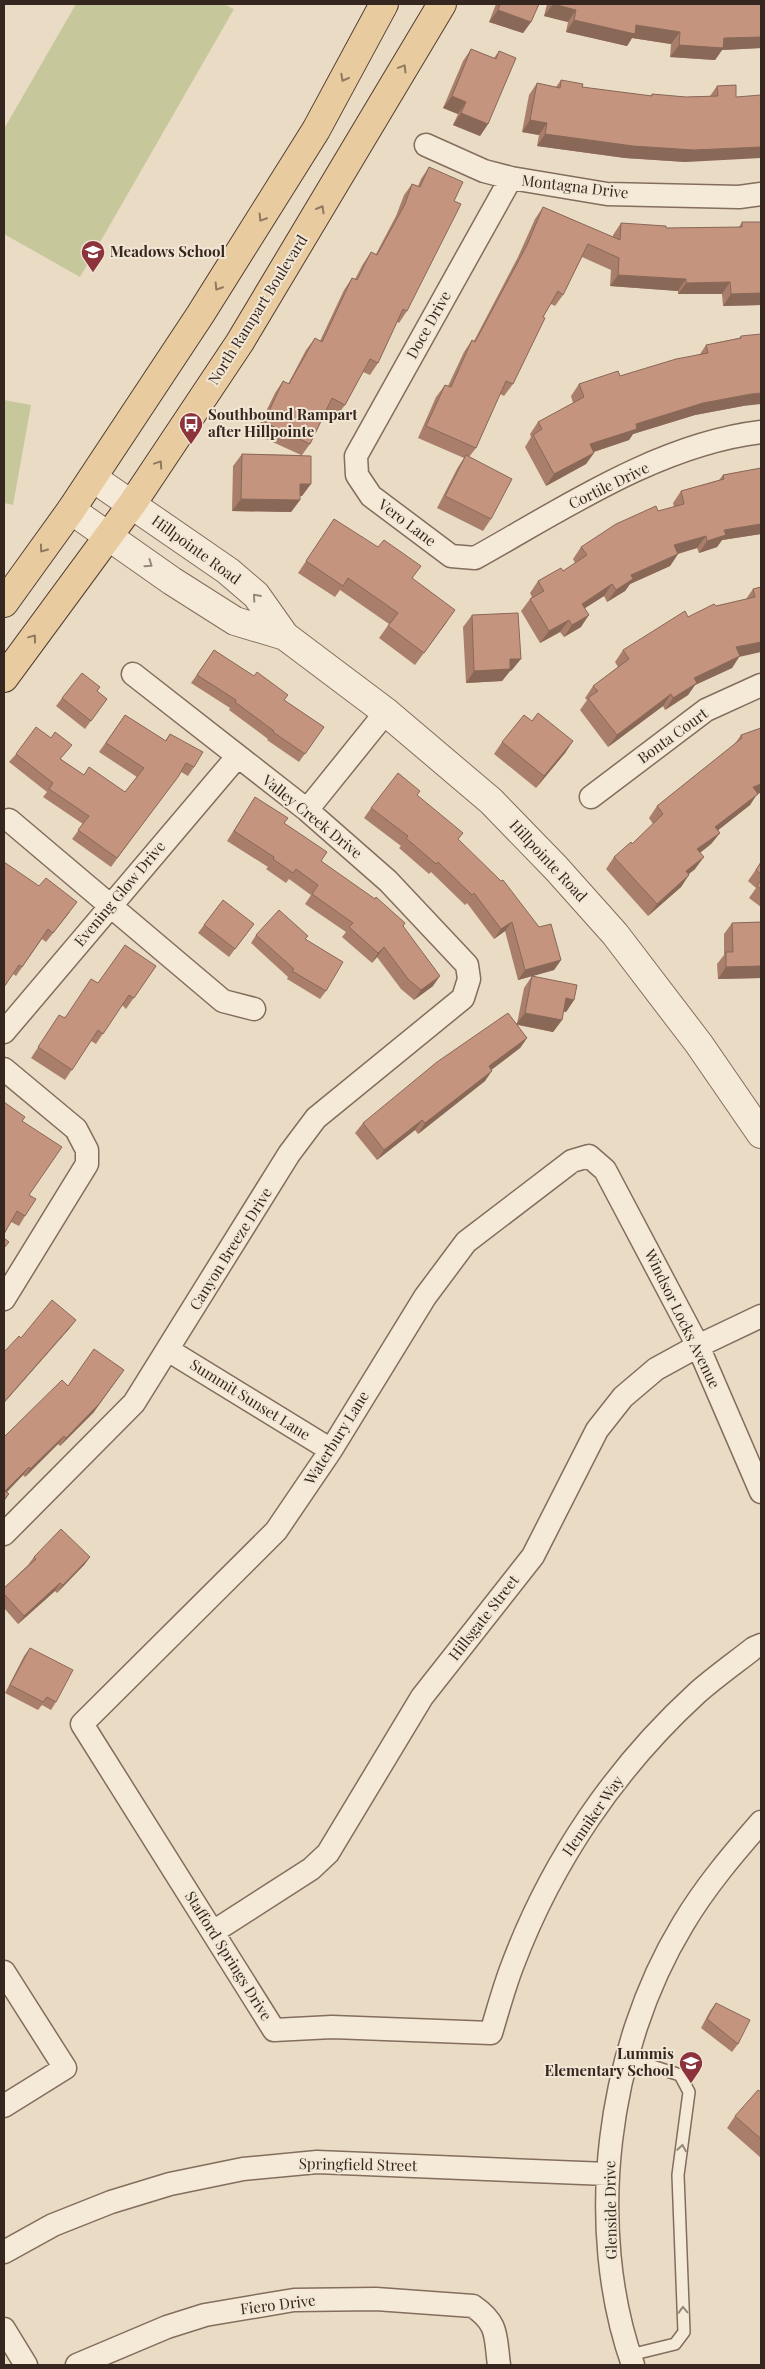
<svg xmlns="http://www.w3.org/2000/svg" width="765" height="2369" viewBox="0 0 765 2369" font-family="'Playfair Display',serif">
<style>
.green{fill:#c6c79a}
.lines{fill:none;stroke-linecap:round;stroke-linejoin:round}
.service-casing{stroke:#836d5d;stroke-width:14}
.minor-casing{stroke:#836d5d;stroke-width:25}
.tertiary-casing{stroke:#836d5d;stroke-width:30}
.primary-casing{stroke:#513d31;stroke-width:30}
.service{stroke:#f5e9d7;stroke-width:11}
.minor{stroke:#f5e9d7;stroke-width:22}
.tertiary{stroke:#f5e9d7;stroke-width:28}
.primary{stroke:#e9cba0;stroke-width:28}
.wall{fill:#a97f6c}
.shaded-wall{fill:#896858}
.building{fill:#c4947e;stroke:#896858}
.oneway{stroke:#8f7960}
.oneway2{stroke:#95887b}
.labels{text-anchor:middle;stroke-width:4;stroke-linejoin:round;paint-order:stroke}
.street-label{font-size:15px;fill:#35271f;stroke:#f2e6d4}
.poi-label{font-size:15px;font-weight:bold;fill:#35271f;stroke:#f2e6d4;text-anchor:start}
</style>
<rect width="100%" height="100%" fill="#eadbc5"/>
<!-- green -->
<path class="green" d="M76 4H224L234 9 80 277 4 234V129Z
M4 400 31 405 13 505 4 503Z"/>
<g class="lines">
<!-- service casing -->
<g class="service-casing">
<path id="service" d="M627 2058 680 2075 689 2092 678 2175 684 2332 675 2344 630 2355"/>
</g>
<!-- minor casing -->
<g class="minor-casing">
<path id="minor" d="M426 145 484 171 511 178 607 194 739 197 761 194
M511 178 356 456 357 475 371 496 451 556 475 558C563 509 659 444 761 432
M591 797 706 710 761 685
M307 810 386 712
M9 820 223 1001 254 1009
M4 1032 237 757
M4 1069 76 1129 87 1150V1164L4 1299
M168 1350 331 1450
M761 1492 698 1346 605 1170 589 1156 572 1161 466 1242 425 1297 331 1450 276 1531 82 1724 274 2030 332 2027 491 2033C498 2010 504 1987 513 1964 552 1861 615 1768 697 1693 715 1677 735 1663 754 1648L761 1645
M4 1534 134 1403 289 1154 316 1118 463 998 469 979 467 965 388 881 307 810 133 674
M213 1932 311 1869 328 1853 422 1697 533 1556 597 1430 623 1397 656 1369 698 1346 761 1316
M4 1972 65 2068 4 2106
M4 2252 53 2225 111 2202 170 2184 243 2169 317 2162 607 2174
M4 2329 26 2365
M77 2365 167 2327 205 2315 294 2300 376 2299 473 2306C499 2324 495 2336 499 2365
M633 2365C584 2227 607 2049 683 1924 705 1887 733 1854 761 1822"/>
</g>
<!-- tertiary casing -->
<g class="tertiary-casing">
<path id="tertiary" d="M93 478 228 571 256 595 285 636 386 712 491 801 556 868 615 934 699 1044 761 1134
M71 510 172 581 235 621 285 636"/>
</g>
<!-- primary casing -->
<g class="primary-casing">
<path id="primary" d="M4 603 71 510 200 315 316 130 384 4
M4 678 132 504 240 342 442 4"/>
</g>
<!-- service -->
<use href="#service" class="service"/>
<!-- minor -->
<use href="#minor" class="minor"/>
<!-- tertiary -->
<use href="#tertiary" class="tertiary"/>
<!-- primary -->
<use href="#primary" class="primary"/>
</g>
<!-- wall -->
<path class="wall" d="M496 4H539L531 22 523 33 489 22Z
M547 4H761V48L722 50 715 60 670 57 671 44 632 38 627 46 566 32 568 22 544 16Z
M471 49 494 58 499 51 488 124 480 136 453 125 458 114 443 108 463 61Z
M561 80 582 87 651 96 652 94 686 97 710 96 717 86 736 85 686 162 625 158 537 146 539 135 522 132 529 95 537 83 556 87Z
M429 167 454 201 407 311 399 323 397 322 378 363 370 375 363 372 345 405 336 417 326 412 310 444 302 455V496H300V500L291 512 232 511 233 466 242 454 301 455 255 434 275 393 283 381 288 384 306 350 315 338 320 341 344 290 352 278 355 279 363 264 371 252 376 254 396 216 404 195 412 184 418 186 421 179Z
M543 207 613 237V235L621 223 666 228 739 227 742 222H761V305L723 306 722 294H678V291L610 286 611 270 582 257 563 295 555 306 551 304 543 317 513 384 504 396 500 394 476 448 469 457 491 519 483 531 437 508 458 467 464 458 418 438 436 397 445 385 448 386 464 352 472 340 474 341 518 257 535 219Z
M741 336 743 406 695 415 633 434 629 440 594 452 586 464 546 486 525 447 531 437 530 434 538 422 573 403 571 396 579 384 620 376 700 354 706 345 739 338Z
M761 468V534L722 540 717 547 699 553 697 548 678 554 670 566 630 584 625 591 607 602 604 596 585 608 581 627 564 637 560 632 540 643 521 611 530 599 532 597 530 593 538 581 563 571 575 563 573 559 581 547 658 511 674 507 673 503 681 491 719 480 723 475Z
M334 519 412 578 447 622 415 665 379 638 389 624 340 590 335 597 298 573Z
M761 587 739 657 732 668 695 685 688 695 665 710 663 706 608 747 580 710 587 700 585 698 593 686 618 667 615 662 623 650 688 617 716 606 746 599 753 589Z
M472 615 512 670 510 671 502 681 466 683 463 627Z
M214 650 284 700 324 727 299 762 267 740 268 739 229 710 230 708 191 683Z
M97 691 107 699 85 729 56 706 62 698Z
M125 715 165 741 170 734 194 767 188 776 181 772 111 867 72 839 83 824 43 797 47 792 9 762 16 754 61 759 84 775 125 792 137 777 99 752Z
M532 721 573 741 565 753 536 788 494 754 502 742Z
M741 735 757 794 750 805 718 830 720 833 711 844 700 853 695 869 689 874 681 887 648 916 606 869 614 857 632 844 653 824 649 818 657 806 734 745Z
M417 795 458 839 561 960 554 970 533 976 574 1000 566 1012 563 1011 562 1020 553 1032 517 1025 527 1038 520 1048 491 1070 485 1081 418 1134 415 1130 377 1160 355 1133 363 1123 517 1024 524 988 532 976 518 980 505 931 494 939 467 903 465 905 431 872 429 874 399 848 401 846 364 818 371 808Z
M255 797 284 823 321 861 403 926 433 986 414 1000 401 989 377 957 372 963 342 937 346 932 305 904 311 895 289 879 286 883 266 869 268 867 227 841Z
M4 862 70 912 46 942 42 939 16 976 13 974Z
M761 862V907L749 898 756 888 748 881Z
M761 922V978L718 979 717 964 724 955V934L732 923Z
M254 924 229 957 198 933 204 925Z
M256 935 306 939 326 991 320 999 287 979 288 977 251 943Z
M156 966 126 1009 122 1005 96 1044 91 1041 65 1080 31 1058 52 1026 64 1018 98 983Z
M22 1121 29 1195 25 1216 19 1226 11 1222Z
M94 1412 60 1446 58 1444 25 1477 23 1475 7 1492 9 1494 4 1502V1437Z
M34 1557H90L84 1565 57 1593 55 1591 18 1624 4 1608V1588L28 1565Z
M30 1648 56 1702 51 1710 42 1705 38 1710 5 1693 24 1656Z
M716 2003 738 2044 732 2052 701 2028 710 2011Z
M761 2092V2158L727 2128 735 2116Z"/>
<!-- shaded-wall -->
<path class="shaded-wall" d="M553 4 576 10 568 22 544 16Z
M498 10 531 22 523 33 489 22Z
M574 20 636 25 680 32 671 44 632 38 627 46 566 32Z
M761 37V48L722 50 715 60 670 57 679 45 724 38Z
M452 96 466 102 458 114 443 108Z
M461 113 488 124 480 136 453 125Z
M530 120 547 123 539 135 522 132Z
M545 134 761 147V158L686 162 625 158 537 146Z
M618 275 686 279 678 291 610 286Z
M730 282 722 294H678L686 283Z
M761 293V305L723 306 731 294Z
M761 393V404L743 406 695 415 633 434 629 440 581 456 590 444 636 424 703 403 751 394Z
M594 453 586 464 546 486 554 474Z
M300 484H311L302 496H292Z
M241 499 300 500 291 512 232 511Z
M761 524V534L722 540 717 547 699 553 707 541 724 530Z
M706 536 697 548 666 557 674 545Z
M678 554 670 566 630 584 625 591 607 602 616 590 631 575Z
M612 584 604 596 574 615 582 604Z
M589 615 581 627 564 637 572 625Z
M569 620 560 632 540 643 549 631Z
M761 642V652L739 657 732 668 695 685 688 695 665 710 673 698 694 678 736 647Z
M510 659H521L512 670 510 671 502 681 466 683 474 671Z
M671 694 663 706 608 747 617 735Z
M573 741 565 753 536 788 544 776Z
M761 784V793L757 794 750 805 707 839 715 827 753 787Z
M720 833 711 844 689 861 697 849Z
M704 857 695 869 677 883 686 871Z
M689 875 681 887 648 916 657 904Z
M512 922 505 931 494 939 501 929Z
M384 947 377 957 372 963 378 953Z
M561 960 554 970 518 980 525 970Z
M761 966V978L718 979 726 967Z
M440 976 433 986 414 1000 421 990Z
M566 998 574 1000 566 1012 558 1010Z
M525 1013 562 1020 553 1032 516 1024Z
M527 1038 520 1048 482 1077 489 1066Z
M492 1071 485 1081 418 1134 425 1123Z
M422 1120 415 1130 377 1160 384 1150Z
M76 1320 70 1328 4 1403V1402Z
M124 1370 94 1412 60 1446 66 1438Z
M64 1436 58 1444 25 1477 30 1469Z
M29 1467 23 1475 4 1495 5 1491Z
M90 1557 84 1565 57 1593 63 1585Z
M60 1583 55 1591 18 1624 24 1616Z"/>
<!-- building -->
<path class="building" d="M500 4H539L531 22 498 10Z
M553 4H761V37L724 38 723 48 679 45 680 32 636 25 635 34 574 20 576 10Z
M471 49 496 59 499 51 516 58 488 124 461 113 466 102 452 96Z
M561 80 583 84 582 87 652 96V94L686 97 718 96 717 86 736 85V97L761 95V147L694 150 633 146 545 134 547 123 530 120 537 83 560 88Z
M429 167 463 182 454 201 461 204 407 311 403 309 378 363 370 359 345 405 332 398 310 444 264 422 283 381 289 384 315 338 322 342 352 278 357 280 371 252 377 255 405 204 412 184 420 187Z
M543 207 620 240 621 223 666 226V228L742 227V222H761V293L731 294 730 282 686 283V279L618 275 619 258 588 244 563 295 558 291 543 317 545 318 513 384 506 381 476 448 426 426 445 385 451 387 472 340 475 342 527 245Z
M761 334V393L751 394 703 403 636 424 637 429 590 444 594 453 554 474 533 435 542 429 538 422 584 397 579 384 618 371 620 376 676 359 708 353 706 345 741 338V336Z
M242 454 311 456V484H300V500L241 499Z
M466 455 512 479 491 519 445 496Z
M761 468V524L724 530 726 535 707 541 706 536 674 545 678 554 631 575 633 579 616 590 612 584 582 604 589 615 572 625 569 620 549 631 530 599 544 591 538 581 561 568 563 571 587 555 581 547 616 524 656 506 658 511 684 504 681 491 724 479 723 475Z
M334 519 378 547 384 540 421 566 412 578 455 610 424 653 388 626 398 613 348 578 343 586 306 561Z
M761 587V642L736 647 740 656 694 678 697 683 673 698 671 694 617 735 588 698 598 691 593 686 629 659 623 650 685 611 688 617 714 604 716 606 755 597 753 589Z
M518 613 521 659H510V669L474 671 472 615Z
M214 650 254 676 257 672 288 695 284 700 324 727 305 754 273 732 274 731 235 702 236 700 197 675Z
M82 673 100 687 97 691 107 699 91 721 62 698Z
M538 713 573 741 544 776 502 742 524 715 532 721Z
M125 715 166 741 170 734 203 752 194 767 186 763 178 777 117 858 78 830 89 816 49 789 53 783 16 754 36 727 51 738 55 732 72 745 60 759 84 775 89 767 125 792 144 768 106 743Z
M761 728V784L753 787 758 794 715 827 720 833 697 849 704 857 686 871 689 875 657 904 614 857 631 842 632 844 663 814 657 806 742 738 741 735Z
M398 773 420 791 417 795 463 833 458 839 501 881 503 880 539 927 551 924 561 960 525 970 512 922 501 929 474 893 472 895 438 862 436 864 406 838 408 836 371 808Z
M255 797 288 818 284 823 327 852 321 861 375 899 376 897 405 923 403 926 440 976 421 990 408 979 384 947 378 953 349 927 353 923 312 894 318 885 296 869 293 873 273 859 274 857 234 831Z
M4 862 39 886 46 878 77 902 53 933 48 929 22 967 19 965 4 987Z
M761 862V874L756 870Z
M761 880V889L757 886Z
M223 900 254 924 235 949 204 925Z
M279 910 308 936 305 939 343 962 326 991 292 971 294 969 256 935Z
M761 922V966L726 967V952H733L732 923Z
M125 945 156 966 134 998 129 995 103 1034 98 1030 72 1070 38 1047 59 1015 65 1018 91 979 98 983Z
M532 976 577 985 574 1000 566 998 562 1020 525 1013Z
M508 1013 527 1038 489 1066 492 1071 425 1123 422 1120 384 1150 363 1123 437 1062Z
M4 1102 25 1117 22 1121 62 1147 29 1195 36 1199 25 1216 17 1211 4 1234Z
M4 1238 9 1242 4 1248Z
M52 1300 76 1320 4 1402V1352L19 1336 21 1338Z
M94 1349 124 1370 99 1404 66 1438 64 1436 30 1469 29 1467 5 1491 9 1494 4 1499V1437L62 1380 68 1386Z
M61 1529 90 1557 63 1585 60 1583 24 1616 4 1594V1588L36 1559 34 1557Z
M30 1648 73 1670 56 1702 47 1697 43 1702 10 1685Z
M716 2003 750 2020 738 2044 707 2019Z
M758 2090 761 2092V2139L735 2116Z"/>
<!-- one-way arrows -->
<defs><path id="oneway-chevron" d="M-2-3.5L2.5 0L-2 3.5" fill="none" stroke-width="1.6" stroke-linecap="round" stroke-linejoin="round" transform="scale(1.25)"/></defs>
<g class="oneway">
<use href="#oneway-chevron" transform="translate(403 68) rotate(-59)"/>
<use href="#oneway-chevron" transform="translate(344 78) rotate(118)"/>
<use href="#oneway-chevron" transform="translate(321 209) rotate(-60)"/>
<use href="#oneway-chevron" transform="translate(262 218) rotate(122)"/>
<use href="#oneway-chevron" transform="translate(218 287) rotate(122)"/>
<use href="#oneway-chevron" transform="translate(159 464) rotate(-56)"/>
<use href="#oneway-chevron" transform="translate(43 549) rotate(126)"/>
<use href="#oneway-chevron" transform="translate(33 638) rotate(-53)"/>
</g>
<g class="oneway2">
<use href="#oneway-chevron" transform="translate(149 564) rotate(35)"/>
<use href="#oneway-chevron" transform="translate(256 597) rotate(-131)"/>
<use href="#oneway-chevron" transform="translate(682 2148) rotate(-81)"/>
<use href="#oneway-chevron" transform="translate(683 2310) rotate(-92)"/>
</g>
<!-- icons -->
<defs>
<g id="school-pin" transform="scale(1.25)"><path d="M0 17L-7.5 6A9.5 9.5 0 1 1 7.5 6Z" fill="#8c333c" stroke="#f2e6d4"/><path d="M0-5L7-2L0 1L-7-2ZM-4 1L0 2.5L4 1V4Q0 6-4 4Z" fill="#fff"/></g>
<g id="bus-pin" transform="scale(1.25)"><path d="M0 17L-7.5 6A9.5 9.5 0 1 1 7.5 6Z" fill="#8c333c" stroke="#f2e6d4"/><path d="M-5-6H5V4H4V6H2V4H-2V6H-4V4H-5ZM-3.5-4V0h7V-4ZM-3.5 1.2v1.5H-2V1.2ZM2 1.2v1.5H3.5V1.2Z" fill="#fff"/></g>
</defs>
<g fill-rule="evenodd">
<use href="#school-pin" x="93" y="252"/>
<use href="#bus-pin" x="191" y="424"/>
<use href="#school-pin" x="691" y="2063"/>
</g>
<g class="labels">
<!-- street labels -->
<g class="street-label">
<text transform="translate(575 187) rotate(7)" y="5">Montagna Drive</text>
<text transform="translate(258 310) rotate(-58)" y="5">North Rampart Boulevard</text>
<text transform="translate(429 325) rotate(-61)" y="5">Doce Drive</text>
<text transform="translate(609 486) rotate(-26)" y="5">Cortile Drive</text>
<text transform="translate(407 523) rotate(37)" y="5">Vero Lane</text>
<text transform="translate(196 550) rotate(36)" y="5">Hillpointe Road</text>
<text transform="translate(673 736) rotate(-36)" y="5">Bonta Court</text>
<text transform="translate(312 817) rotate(39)" y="5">Valley Creek Drive</text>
<text transform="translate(548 861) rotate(47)" y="5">Hillpointe Road</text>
<text transform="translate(120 894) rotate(-50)" y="5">Evening Glow Drive</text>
<text transform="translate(231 1249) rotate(-58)" y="5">Canyon Breeze Drive</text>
<text transform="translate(682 1319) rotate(64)" y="5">Windsor Locks Avenue</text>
<text transform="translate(250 1400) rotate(32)" y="5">Summit Sunset Lane</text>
<text transform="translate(337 1438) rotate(-58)" y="5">Waterbury Lane</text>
<text transform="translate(484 1618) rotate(-52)" y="5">Hillsgate Street</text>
<text transform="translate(593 1816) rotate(-55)" y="5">Henniker Way</text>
<text transform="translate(228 1956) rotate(58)" y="5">Stafford Springs Drive</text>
<text transform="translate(358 2165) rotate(1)" y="5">Springfield Street</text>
<text transform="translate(611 2210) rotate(-91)" y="5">Glenside Drive</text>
<text transform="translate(278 2305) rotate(-7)" y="5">Fiero Drive</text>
</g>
<!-- poi labels -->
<g class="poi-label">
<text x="110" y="257">Meadows School</text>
<text x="208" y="420">Southbound Rampart<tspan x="208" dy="17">after Hillpointe</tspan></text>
<text x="674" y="2059" text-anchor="end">Lummis<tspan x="674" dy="17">Elementary School</tspan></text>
</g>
</g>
<!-- border -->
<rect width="765" height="2369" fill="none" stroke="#35271f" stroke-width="10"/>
</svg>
